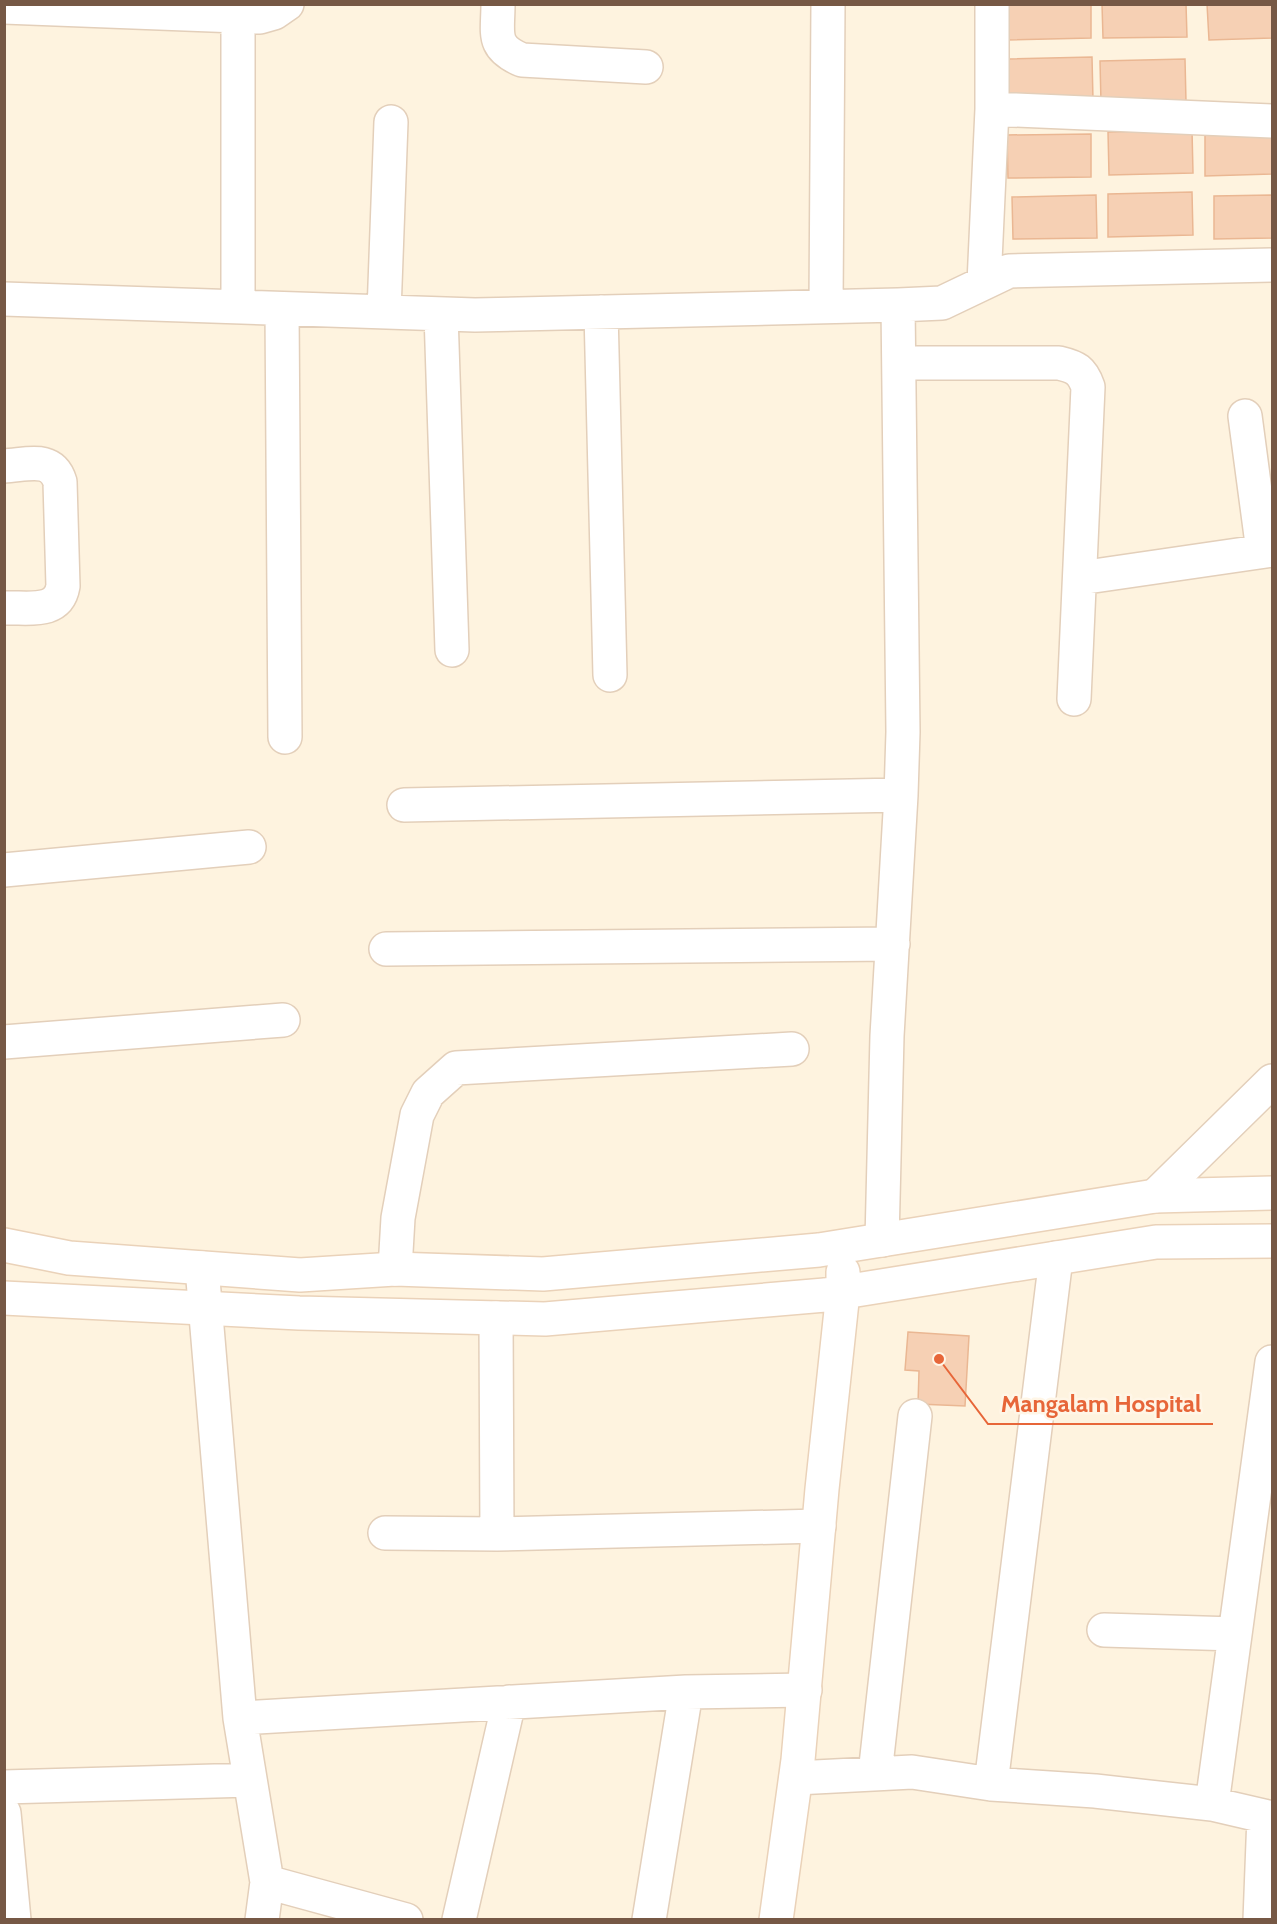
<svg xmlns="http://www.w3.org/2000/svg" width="1277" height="1924" viewBox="0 0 1277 1924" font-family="Cabin,sans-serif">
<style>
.building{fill:#f6d0b4;stroke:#eab793;stroke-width:1.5}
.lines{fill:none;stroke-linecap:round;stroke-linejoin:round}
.street-casing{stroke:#e3cfba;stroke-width:36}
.secondary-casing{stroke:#ead2b9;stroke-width:36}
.street{stroke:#fff;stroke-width:33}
.secondary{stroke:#fff;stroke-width:33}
.leader{fill:none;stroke:#e76639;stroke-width:2}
.callout-dot{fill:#e76639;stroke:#fff6e7;stroke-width:2}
.callout-label{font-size:24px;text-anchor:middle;font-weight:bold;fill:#e76639;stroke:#fff6e7;stroke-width:5;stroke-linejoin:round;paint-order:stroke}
</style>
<rect width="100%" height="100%" fill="#fef3df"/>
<!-- building -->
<path class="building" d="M1006 4H1091V38L1007 40Z
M1102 4H1186L1187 37 1103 38Z
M1207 4H1272V38L1209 40Z
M1092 57 1093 100 1009 101 1008 59Z
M1185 59 1186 102 1101 103 1100 61Z
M1192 130 1193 173 1109 175 1108 132Z
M1272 132V174L1205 176V133Z
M1091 134V177L1008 178 1007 135Z
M1192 192 1193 235 1108 237V194Z
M1096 195 1097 238 1013 239 1012 197Z
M1272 195V238L1214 239V196Z
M908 1332 969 1336 965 1406 918 1404 919 1371 905 1370Z"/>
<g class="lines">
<!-- street casing -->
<g class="street-casing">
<path id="street" d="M498 4C498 34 491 47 522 60L646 67
M4 7 260 17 274 13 287 4
M238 17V307
M992 109 1272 121
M984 283 992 109V4
M4 299 475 315 898 305 942 303 1009 271 1272 265
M826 306 828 4
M282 309 285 737
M384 312 391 122
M601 312 610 675
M441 314 452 650
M899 363H1059C1076 367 1082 370 1088 387L1074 699
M1245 416 1263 551
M4 466C27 465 52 455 60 482L63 586C58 615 28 607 4 608
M1080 578 1272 550
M404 805 901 795
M4 870 249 847
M386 949 893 944
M4 1042 283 1020
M1155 1196 1272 1081
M882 1240 887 1036 901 795 903 732 898 305
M202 1268 240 1718 267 1882 262 1920
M395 1269 398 1218 417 1115 428 1093 456 1068 792 1049
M496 1318 497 1534
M385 1533 497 1534 819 1526
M1104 1630 1235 1634
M240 1718 686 1692 805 1690
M875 1774 915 1416
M796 1778 912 1772 991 1784 1095 1791 1212 1804 1272 1818
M991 1784 1056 1258
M4 1787 250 1780
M1212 1804 1272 1362
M4 1813 14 1920
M267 1882 406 1920
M459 1920 509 1702
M649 1920 686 1692
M1260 1920 1264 1816"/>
</g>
<!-- secondary casing -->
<g class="secondary-casing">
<path id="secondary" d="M4 1245 69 1258 300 1275 395 1269 543 1274 819 1250 1155 1196 1272 1193
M4 1298 299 1313 545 1319 825 1295 1156 1242 1272 1241
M776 1920 798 1760 822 1489 843 1292V1272"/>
</g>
<!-- street -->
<use href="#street" class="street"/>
<!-- secondary -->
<use href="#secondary" class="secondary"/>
</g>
<!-- callouts -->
<path class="leader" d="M939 1359L988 1424H1213"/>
<circle class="callout-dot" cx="939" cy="1359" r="6"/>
<g class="callout-label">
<text x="1101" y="1412">Mangalam Hospital</text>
</g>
<!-- border -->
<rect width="1277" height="1924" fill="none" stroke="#765845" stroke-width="12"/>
</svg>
